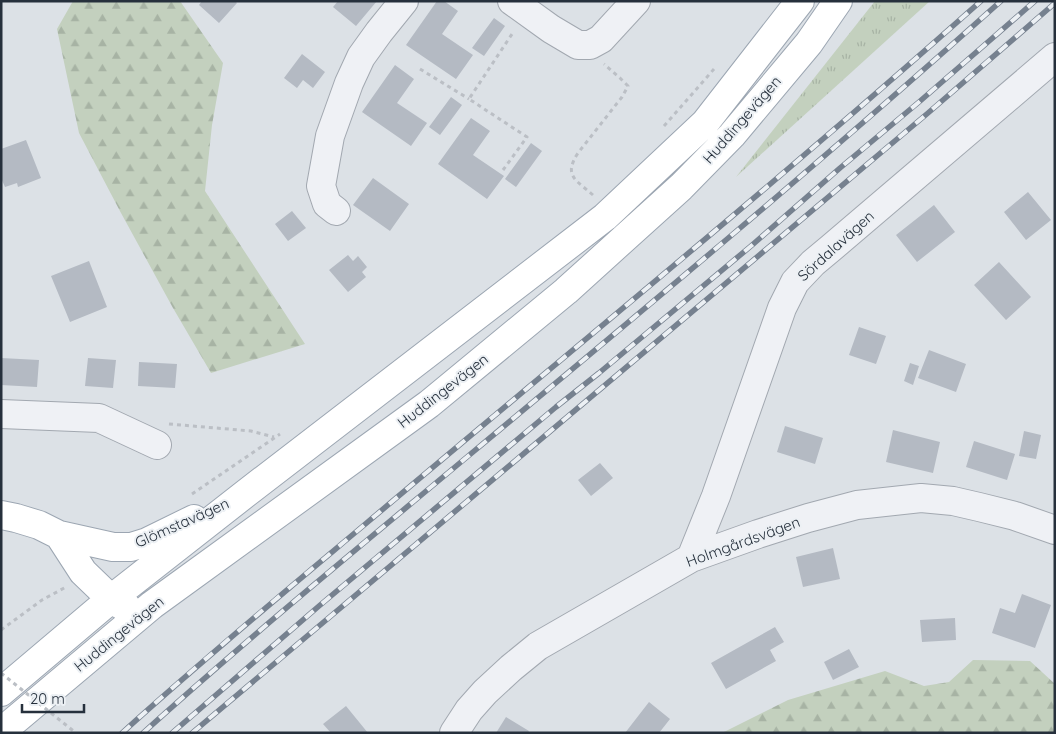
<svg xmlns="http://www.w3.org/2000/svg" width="1056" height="734" viewBox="0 0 1056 734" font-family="Quicksand,sans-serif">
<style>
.grass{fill:url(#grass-tufts)}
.forest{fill:url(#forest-firs)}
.building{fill:#b4bac3}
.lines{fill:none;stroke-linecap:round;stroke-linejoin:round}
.minor-casing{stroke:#a2a8b0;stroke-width:30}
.major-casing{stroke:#9ca6b2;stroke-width:30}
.path{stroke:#bbbfc5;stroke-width:3;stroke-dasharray:4 4;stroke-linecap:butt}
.minor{stroke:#eff1f5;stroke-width:28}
.major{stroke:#fff;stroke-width:28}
.rail-casing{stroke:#76818f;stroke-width:5.5}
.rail{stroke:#ecf0f4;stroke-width:4;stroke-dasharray:11;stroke-linecap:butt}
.path-bridge{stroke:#bbbfc5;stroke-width:3;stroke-dasharray:4 4;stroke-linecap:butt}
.labels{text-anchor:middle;stroke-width:4;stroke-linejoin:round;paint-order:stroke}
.street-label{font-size:15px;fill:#26303c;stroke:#ecf0f4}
</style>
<defs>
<pattern id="grass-tufts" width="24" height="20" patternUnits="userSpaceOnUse" patternTransform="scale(1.25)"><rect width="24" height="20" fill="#c3d0be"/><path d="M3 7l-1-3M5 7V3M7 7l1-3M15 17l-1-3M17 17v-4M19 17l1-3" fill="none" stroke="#a7b3a4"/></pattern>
<pattern id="forest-firs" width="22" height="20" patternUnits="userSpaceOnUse" patternTransform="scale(1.25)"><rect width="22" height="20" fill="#c3d0be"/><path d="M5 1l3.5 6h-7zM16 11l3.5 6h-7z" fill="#a7b3a4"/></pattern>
</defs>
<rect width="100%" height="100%" fill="#dce1e6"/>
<!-- grass -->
<path class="grass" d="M875 1H930L736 177Z"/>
<!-- forest -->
<path class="forest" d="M73 1H180L223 63 212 125 205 191 305 344 211 373 173 308 121 213 79 133 57 29Z
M973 660 1030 661 1055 684V733H722L788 700 885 671 924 686 949 682Z"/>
<!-- building -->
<path class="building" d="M202 1H235L237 3 219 23 199 5Z
M338 1H377L356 26 333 7Z
M437 1H444L458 11 442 34 473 55 456 79 406 45Z
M494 18 505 26 484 56 472 48Z
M302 54 325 72 313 88 303 80 297 88 284 78Z
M395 65 414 79 397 103 427 123 411 146 362 112Z
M451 97 462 105 440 135 429 127Z
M471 118 490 131 473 155 504 176 487 199 438 164Z
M26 140 41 178 18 187 17 183 5 187 1 178V149Z
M531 143 542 151 516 187 505 179Z
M373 178 409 204 390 231 353 205Z
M1028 192 1051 220 1026 240 1004 212Z
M934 205 955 232 917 262 896 235Z
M292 211 306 228 288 241 275 224Z
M348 255 353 261 358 256 367 267 362 272 366 277 348 292 329 270Z
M89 261 107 307 70 322 51 276Z
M999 262 1031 297 1006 320 974 285Z
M859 327 886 336 876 364 849 355Z
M929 350 966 364 956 392 918 378Z
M1 358 39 360 37 387 1 385Z
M88 358 116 360 113 388 85 386Z
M139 362 177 364 175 388 138 386Z
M910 363 919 366 913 385 904 381Z
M785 426 823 438 815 464 777 452Z
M893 430 940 442 933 473 886 462Z
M1024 431 1041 435 1036 459 1019 456Z
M974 441 1015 454 1007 480 966 467Z
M600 463 613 478 591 496 578 480Z
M833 548 840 579 803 587 796 557Z
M1022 594 1051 605 1035 648 992 633 1000 608 1015 613Z
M955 618 956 640 922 642 920 620Z
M775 627 784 642 770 650 776 661 726 689 711 663Z
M849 649 859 667 833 680 824 662Z
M649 702 670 719 659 733H625Z
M346 706 368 733H331L323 724Z
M506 717 529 731 528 733H496Z"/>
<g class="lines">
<!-- minor casing -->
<g class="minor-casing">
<path id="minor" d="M512 1 551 29 578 45H590L601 39 636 1
M336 211 327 204 321 186 330 136 349 83 361 57 379 32 404 1
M1 414 99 418 157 445
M691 558 716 496 782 308 795 282 813 263 831 248 1055 57
M454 733 469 710 485 692 511 668 538 646 691 558 758 534 808 518 857 505 921 498 953 501 979 507 1015 516 1055 530"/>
</g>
<!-- major casing -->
<g class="major-casing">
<path id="major" d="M1 515 16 518 39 525 59 535 113 547H131L147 542 194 519
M59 535 83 572 111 599 121 605 126 606
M1 692 111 599 245 494 605 217 705 123 800 1
M1 732 152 605 429 404 566 291 681 187 732 135 809 43 838 1"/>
</g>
<!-- path -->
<path class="path" d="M420 69 469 99
M664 126 714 69
M503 170 527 137 469 99 514 31
M593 195C576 180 563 176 578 153L622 97 628 86 620 78 604 64
M169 424 251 431 274 437
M192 494 280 434
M1 630 42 600 66 587"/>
<!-- minor -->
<use href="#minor" class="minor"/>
<!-- major -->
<use href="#major" class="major"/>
<!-- rail casing -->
<g class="rail-casing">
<path id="rail" d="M122 733C200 662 282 594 363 526 569 352 779 181 981 1
M143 733C248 638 358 548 467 457 647 307 827 157 1001 1
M172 733 319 606 556 407 599 373 751 246 840 168 919 102 1035 1
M192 733 928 113 1055 3"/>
</g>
<!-- rail -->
<use href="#rail" class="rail"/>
<!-- path-bridge -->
<path class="path-bridge" d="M1 673 76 733"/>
</g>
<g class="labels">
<!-- street labels -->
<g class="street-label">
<text transform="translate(742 120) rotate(-49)" y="5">Huddingevägen</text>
<text transform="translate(836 246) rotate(-42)" y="5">Sördalavägen</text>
<text transform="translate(443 391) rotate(-38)" y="5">Huddingevägen</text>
<text transform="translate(182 523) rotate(-24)" y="5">Glömstavägen</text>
<text transform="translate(743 542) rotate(-20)" y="5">Holmgårdsvägen</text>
<text transform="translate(119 634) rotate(-39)" y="5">Huddingevägen</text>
</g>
</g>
<!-- border -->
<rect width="1056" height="734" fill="none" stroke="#26303c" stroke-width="5"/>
<!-- scale -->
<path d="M22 704v8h62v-8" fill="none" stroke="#26303c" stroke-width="2.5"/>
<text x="30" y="704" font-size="15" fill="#26303c" stroke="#ecf0f4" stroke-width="4" paint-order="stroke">20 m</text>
</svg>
